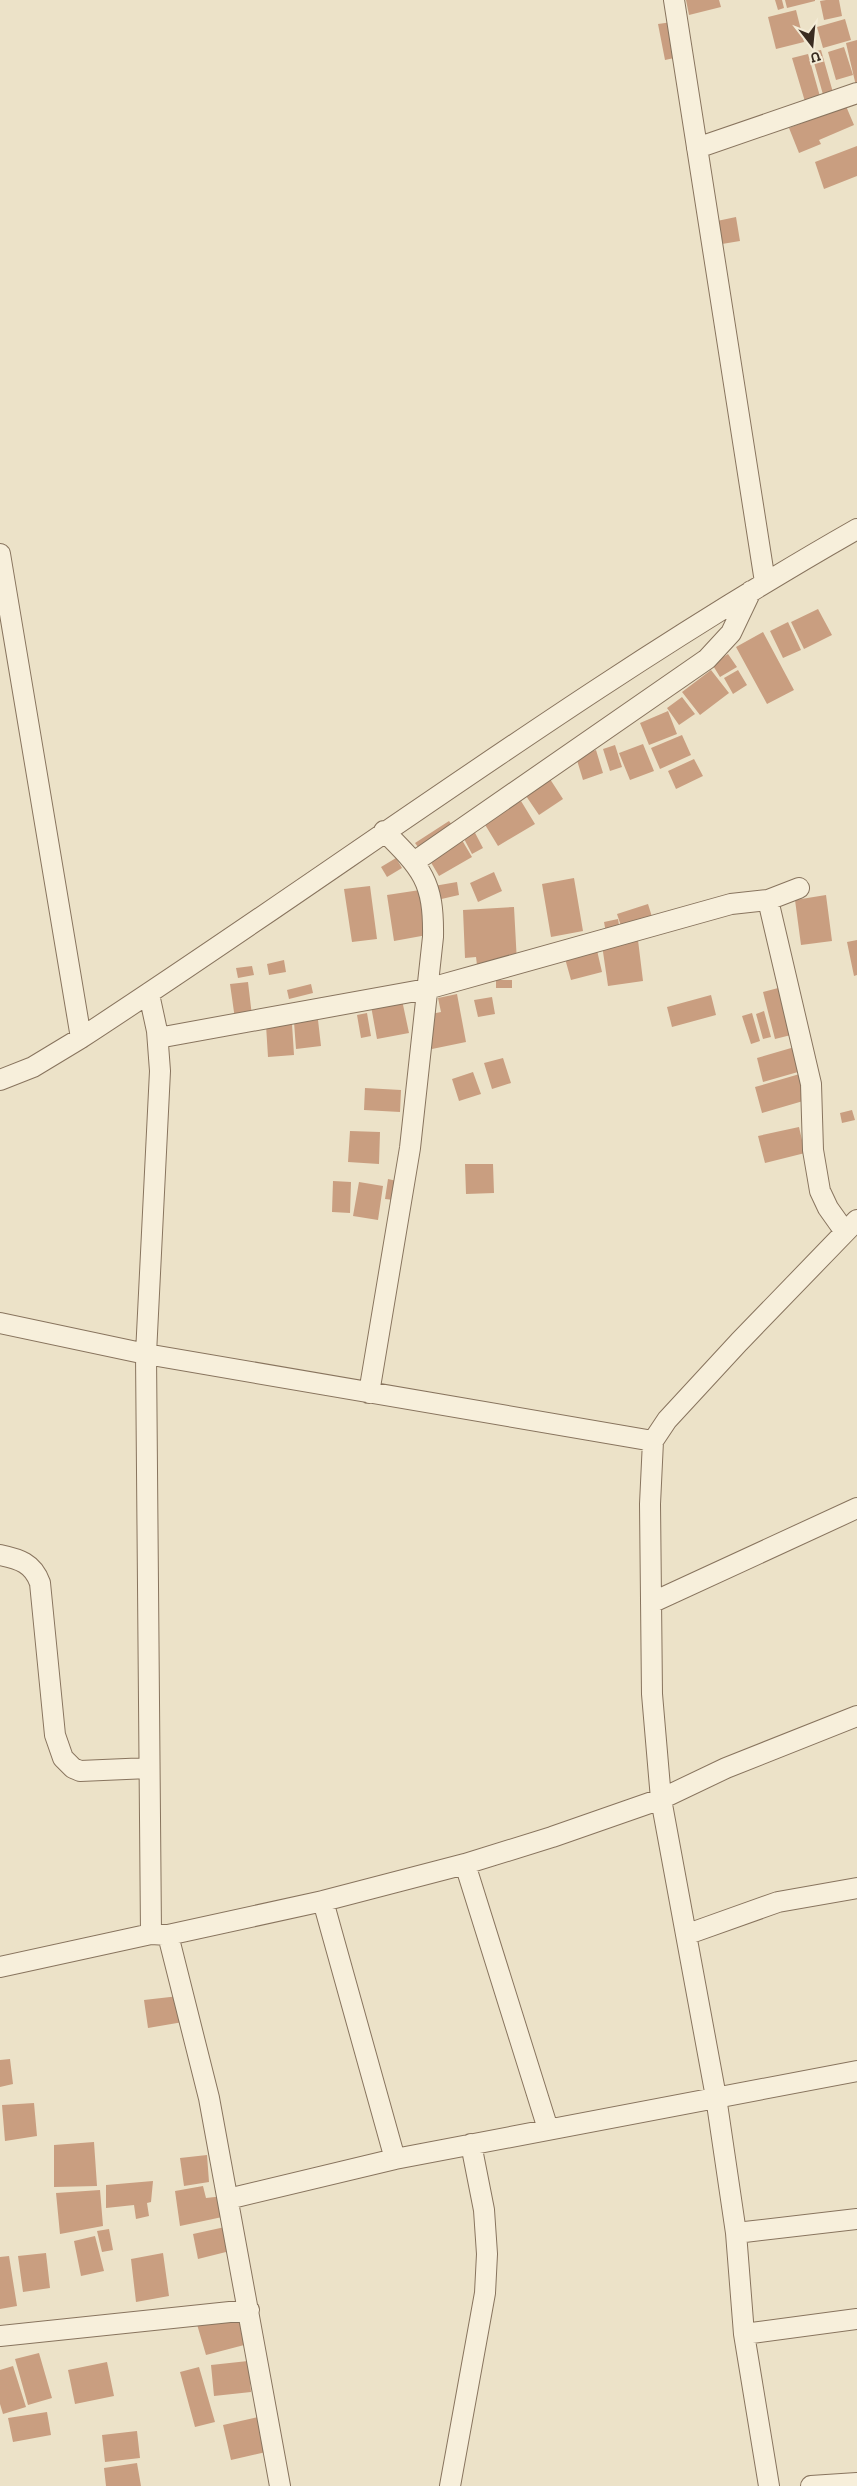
<svg xmlns="http://www.w3.org/2000/svg" width="857" height="2486" viewBox="0 0 857 2486" font-family="'Zilla Slab',serif">
<style>
.building{fill:#c99e80}
.lines{fill:none;stroke-linecap:round;stroke-linejoin:round}
.minor-casing{stroke:#88745e;stroke-width:22}
.minor{stroke:#f7efdb;stroke-width:20}
</style>
<rect width="100%" height="100%" fill="#ece2c8"/>
<!-- building -->
<path class="building" d="M686 0H719L721 7 689 15Z
M775 0H782L784 8 778 10Z
M785 0H815V1L787 8Z
M826 0H839L842 16 824 20 820 1Z
M796 10 804 42 776 49 768 17Z
M845 19 851 40 823 48 817 27Z
M672 22 679 57 665 60 658 24Z
M857 40V86H856L846 43Z
M844 47 853 75 836 80 828 52Z
M821 50 834 96 824 98 811 52Z
M808 54 821 100 806 105 792 58Z
M843 99 854 125 819 140 821 144 799 153 789 128 802 123 799 117Z
M857 146V176L824 189 815 162Z
M736 217 740 241 722 244 717 221Z
M818 609 832 635 804 649 791 622Z
M788 622 801 650 783 658 770 631Z
M763 632 794 690 767 704 736 647Z
M728 654 737 667 720 677 712 664Z
M711 670 729 693 700 715 682 692Z
M738 670 747 685 733 694 724 678Z
M682 697 695 714 679 725 667 708Z
M668 711 677 734 649 745 640 723Z
M682 735 691 755 660 769 651 748Z
M643 744 654 771 630 780 619 753Z
M615 745 622 767 610 771 603 749Z
M596 750 603 773 583 780 576 757Z
M694 759 703 776 676 789 668 771Z
M548 776 563 799 539 815 524 793Z
M521 801 535 824 498 846 484 823Z
M449 821 455 829 421 851 415 843Z
M473 829 483 848 472 854 462 835Z
M459 835 472 857 439 876 426 854Z
M396 858 402 868 387 877 381 867Z
M494 872 502 891 478 902 470 883Z
M574 878 583 931 551 937 542 884Z
M457 882 459 895 437 900 434 886Z
M370 886 377 939 352 942 344 889Z
M420 890 427 935 394 941 387 895Z
M826 895 832 941 801 945 795 900Z
M648 904 653 920 622 929 617 914Z
M514 907 517 963 477 965 476 957 465 958 463 910Z
M618 919 620 931 606 933 604 922Z
M638 940 643 981 608 986 602 945Z
M857 940V975L854 976 847 942Z
M596 946 602 972 571 980 564 955Z
M284 960 286 972 269 975 267 964Z
M252 966 254 975 238 978 236 968Z
M496 980H512V988H496Z
M248 982 252 1016 235 1019 230 984Z
M311 984 313 993 289 999 287 990Z
M782 987 795 1034 775 1039 763 992Z
M457 994 466 1042 432 1049 426 1015 441 1012 438 998Z
M711 995 716 1015 672 1027 667 1007Z
M492 997 495 1014 478 1017 474 1000Z
M402 1000 409 1033 377 1039 371 1006Z
M764 1011 771 1037 763 1039 756 1014Z
M367 1013 371 1036 361 1038 357 1015Z
M752 1013 760 1041 751 1044 742 1016Z
M318 1020 321 1046 296 1049 294 1022Z
M292 1024 294 1055 268 1057 266 1025Z
M798 1046 805 1070 763 1082 757 1058Z
M503 1058 511 1083 492 1089 484 1063Z
M473 1072 481 1094 459 1101 452 1079Z
M803 1073 810 1099 762 1113 755 1087Z
M365 1088 401 1090 400 1112 364 1110Z
M852 1110 855 1120 842 1123 840 1113Z
M799 1127 805 1153 765 1163 758 1136Z
M350 1131 380 1132 379 1164 348 1162Z
M465 1164H493L494 1193 466 1194Z
M388 1179 397 1181 394 1200 385 1199Z
M333 1181 351 1182 350 1213 332 1212Z
M359 1182 383 1186 378 1220 353 1216Z
M179 1996 183 2022 148 2028 144 2000Z
M10 2059 13 2084 0 2087V2060Z
M34 2103 37 2136 5 2141 2 2105Z
M94 2142 97 2186 54 2187V2145Z
M207 2155 209 2182 184 2186 180 2158Z
M153 2181 151 2202 147 2203 149 2216 136 2219 134 2205 106 2208V2185Z
M203 2186 206 2198 224 2196 227 2216 180 2226 175 2191Z
M100 2190 103 2226 60 2234 56 2193Z
M225 2227 230 2251 198 2259 193 2234Z
M109 2229 113 2250 102 2252 97 2231Z
M95 2236 104 2271 81 2276 74 2241Z
M46 2253 50 2288 23 2292 18 2256Z
M163 2253 169 2296 136 2302 131 2259Z
M9 2256 17 2306 0 2309V2257Z
M238 2309 248 2344 206 2355 196 2321Z
M39 2353 52 2398 28 2405 15 2359Z
M248 2361 251 2392 214 2396 211 2365Z
M107 2362 114 2396 75 2404 68 2370Z
M13 2366 26 2407 3 2414 0 2404V2370Z
M199 2367 215 2422 195 2427 180 2372Z
M47 2412 51 2435 13 2442 8 2418Z
M258 2417 266 2452 231 2460 223 2425Z
M137 2431 140 2458 105 2462 102 2435Z
M137 2463 141 2486H106L104 2468Z"/>
<g class="lines">
<!-- minor casing -->
<g class="minor-casing">
<path id="minor" d="M674 0 765 582
M697 148 857 93
M0 554 81 1038
M414 862 707 659 731 633 751 591
M768 900 811 1084 813 1150 820 1191 828 1208 845 1232
M149 994 157 1031 160 1071 146 1354 151 1934
M158 1038 427 989 731 904 768 900 799 888
M0 1080 33 1067 81 1038C340 869 588 682 857 529
M0 1323 146 1354 653 1441
M369 1393 410 1148 433 937C434 881 422 869 384 831
M0 1555C19 1559 33 1563 40 1583L55 1735 63 1758 73 1768 80 1771 149 1768
M651 1603 857 1508
M465 1864 548 2129
M323 1901 395 2159
M688 1934 778 1902 857 1888
M168 1935 209 2098 280 2486
M0 1967 151 1934 168 1935 323 1901 465 1864 552 1837 661 1799 726 1768 857 1716
M228 2199 395 2159 857 2071
M736 2233 857 2219
M744 2334 857 2319
M0 2336 249 2310
M450 2486 485 2293 487 2254 484 2210 471 2144
M769 2486 744 2334 736 2233 716 2097 661 1799 652 1694 650 1504 653 1441 667 1420 739 1342 857 1220
M811 2486 857 2483"/>
</g>
<!-- minor -->
<use href="#minor" class="minor"/>
</g>
<!-- north arrow -->
<g transform="translate(812 45) rotate(164)" stroke="#f4ecd7" stroke-width="4" paint-order="stroke">
<path d="M0-4L9 19L0 12L-9 19Z" fill="#392c21"/>
<text y="-8" font-size="14" font-weight="bold" text-anchor="middle" fill="#392c21">U</text>
</g>
</svg>
